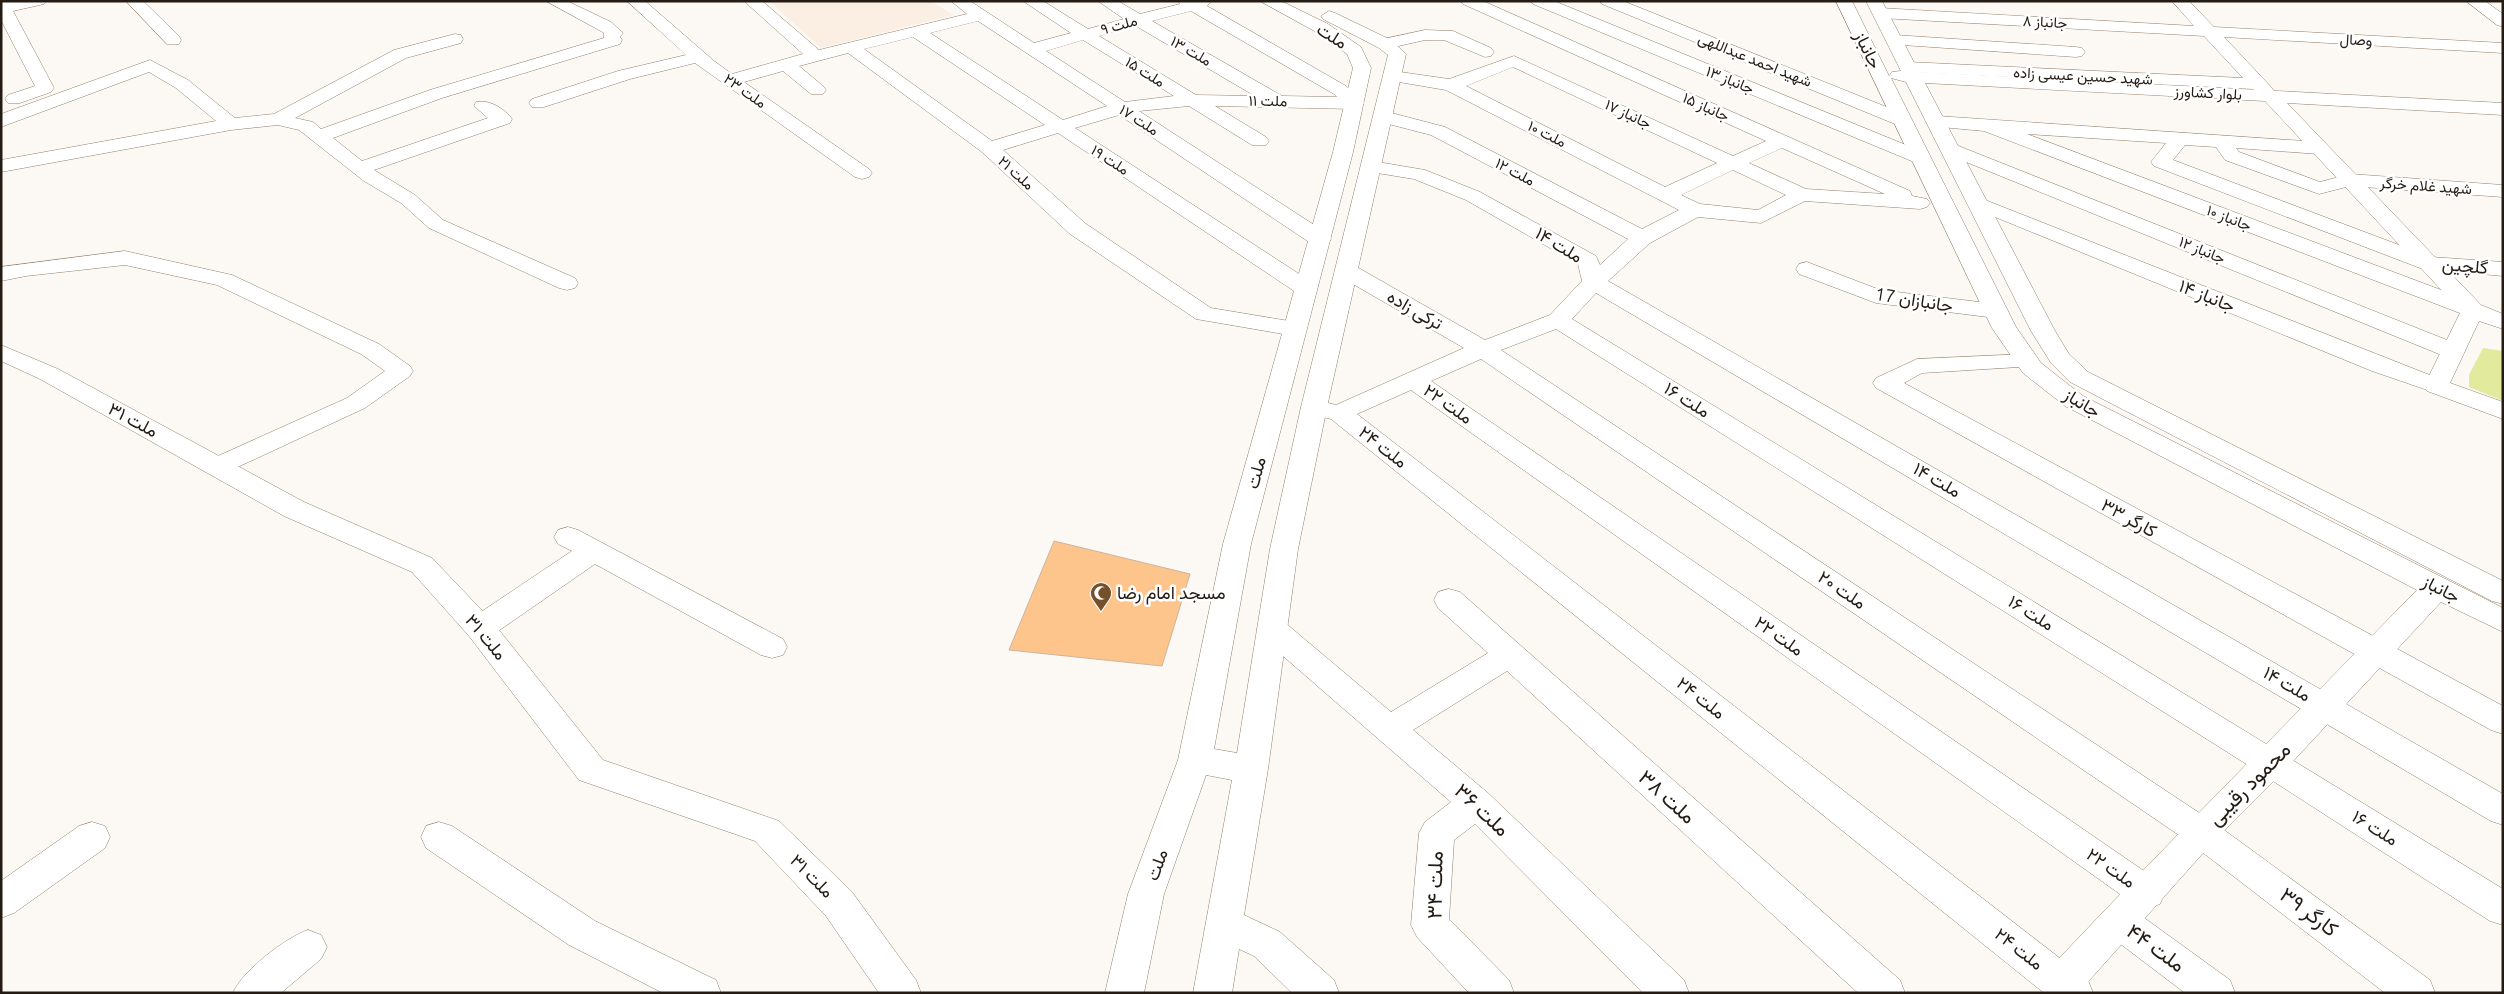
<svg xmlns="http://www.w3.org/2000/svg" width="2504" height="994" viewBox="0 0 2504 994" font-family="Ubuntu,Vazirmatn,sans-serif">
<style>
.built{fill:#fbefe4}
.green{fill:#e2ea9d}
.building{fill:#fdc48c;stroke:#cbb5a0}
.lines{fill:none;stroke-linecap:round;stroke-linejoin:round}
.street-casing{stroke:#95806c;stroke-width:1}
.secondary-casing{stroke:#95806c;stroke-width:1}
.street{fill:#fff;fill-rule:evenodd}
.secondary{fill:#fff;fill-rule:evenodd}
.labels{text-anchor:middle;stroke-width:5;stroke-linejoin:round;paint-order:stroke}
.far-street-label{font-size:15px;fill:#241c14;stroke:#fff}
.street-label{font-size:18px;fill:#241c14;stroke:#fff}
.poi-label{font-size:18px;fill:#241c14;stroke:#fff;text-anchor:start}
.near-street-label{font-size:21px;fill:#241c14;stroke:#fff}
</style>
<rect width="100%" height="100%" fill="#fcf8f3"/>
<!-- built -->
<path class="built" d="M769 1H931L953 15 821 48Z"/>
<!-- green -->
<path class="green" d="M2483 348 2503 351V401L2469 387V375Z"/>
<!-- building -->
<path class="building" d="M1054 541 1190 574 1162 666 1009 650Z"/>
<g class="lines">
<!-- street casing -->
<g class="street-casing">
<path id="street" d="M1 1H46L44 4 13 11 54 88 51 92 20 103H8L5 99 8 95 35 86 1 20Z
M126 1H143L179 36 181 40 179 44H167Z
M546 1H567L611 22 623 33 620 37 622 40 620 44 442 98 333 138 362 161 488 118 474 106 476 102C489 99 505 109 512 119L510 123 374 170 415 195 443 220 575 278 578 283 575 288 567 290 559 288 429 228 401 203 364 181 299 130 278 125 231 130 1 172V160L216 121 176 88 149 72 1 127V114L150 60 188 80 235 118 274 114 394 50 455 34 461 35 463 39 461 43 406 58 295 118 313 122 321 129 430 90 604 38V33L599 30Z
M627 1H645L714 61 732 74 803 54 744 1H762L819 50 967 14 951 1H970L1034 43 1071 33 1023 1H1043L1088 29 1124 19 1098 1H1118L1140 14 1180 4 1178 1H1211L1207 6 1346 86 1364 103 1361 107 1355 109 1215 106 1266 137 1269 141 1266 145H1252L1189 106 1139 111 1328 234 1331 239 1328 244 1320 245 1312 244 1119 115 1075 128 1313 283 1316 288 1313 293 1305 295 1297 293 1058 133 1003 150 1086 224 1211 308 1295 322 1303 324 1307 329 1303 334 1295 336 1196 319 1070 234 982 152 848 53 799 66 823 86 826 90 823 94H811L783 71 744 82 869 169 872 173 869 177 862 179 855 177 695 63 630 79 544 107H532L529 103 532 99 618 71 686 55ZM1191 11 1334 94 1337 97 1282 96 1152 21ZM978 21 1107 106 1063 120 930 33ZM1136 26 1255 96 1196 95 1099 36ZM913 37 1045 125 992 141 864 49ZM1083 40 1174 96 1125 102 1046 51Z
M1461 1H1483L1910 191 1912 196 1927 199 1930 203 1927 207 1920 209 1805 201 1761 223 1698 217 1650 243 1608 281 2503 794V825L2491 821 1596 293 1572 319 2503 889V925L2490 921 2259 772 1556 329 1501 350 2213 822 2430 980 2435 993H2385L2189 842 1481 359 1431 381 2160 882 2165 893 2160 904 2147 909 2134 904 1411 390 1357 414 2088 980 2093 993H2044L1331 419 1315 415 1311 410 1315 405 1324 402 1336 405 1464 348 1339 276 1336 271 1339 266 1347 264 1355 266 1485 340 1550 315 1582 281 1578 264 1466 200 1414 179 1365 171 1362 167 1365 163 1372 161 1425 170 1480 192 1596 256 1600 265 1628 239 1431 135 1377 121 1375 117 1377 113 1384 111 1445 127 1642 229 1679 210 1446 90 1387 80 1384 76 1387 72 1393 71 1449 79 1514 56 1733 156 1766 141 1463 4ZM1513 67 1717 163 1665 187 1466 86ZM1782 148 1885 194 1806 189 1749 163ZM1733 170 1786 195 1758 210 1700 204 1681 195Z
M1531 1H1554L1928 154 1931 158 1928 162H1914L1533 4Z
M1600 1H1623L1909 116 1911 120 1909 124H1895L1602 4Z
M2172 1H2189L2214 27 2503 43V53L2224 37 2271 87 2274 91 2271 95C2263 97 2259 95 2253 89L1908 72 1902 71 1899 67 1902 63 1908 62 2243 78 2204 36 1880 18 1872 13 1880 8 2194 26Z
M1425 30 1453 31 1491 48 1494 52 1491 56 1485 57 1444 40H1425L1385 49 1379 48 1376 44 1379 40Z
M1894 35 2076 47 2082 48 2085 52 2082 56 2076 57 1888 44 1886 40 1888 36Z
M1937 116 2319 142 2326 144 2329 148 2326 152 2319 154 2236 148 2239 152 2320 182 2350 174 2503 185V197L2350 186 2319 194 2225 160 2216 147 2185 145 2173 160 2431 257 2503 262V276L2420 268 2154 166 2151 162 2166 143 2027 134 2481 305 2485 310 2481 315 2473 317 2465 315 1984 131 1930 126 1928 122 1930 118Z
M1951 143 2462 346 2465 351 2462 356 2453 358 2444 356 1944 153 1941 149 1944 145Z
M1980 198 2445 381 2448 386 2445 391 2436 393 2372 371 1973 208 1970 204 1973 200Z
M125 251 232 275 379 344 410 366 413 371 410 376 365 408 227 472 218 475 209 472 205 466 209 460 347 398 385 371 361 354 217 285 125 265 26 276 1 281V267Z
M1807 262 1880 290 1996 304 2004 306 2008 311 2004 316 1996 318 1876 303 1799 274 1796 269 1799 264Z
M2027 354 2036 356 2039 361 2036 366 1922 373 1904 383 2503 706V734L2491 730 1876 388 1873 383 1876 378 1917 359Z
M568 527 578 530 783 639 787 647 783 655 772 658 761 655 595 564 491 636 480 639 469 636 465 628 469 620 572 551 558 544 554 537 558 530Z
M1449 589 1460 592 1900 980 1905 993H1858L1507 671 1413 730 1488 793 1684 980 1689 993H1643L1475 824 1454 840 1449 919 1509 980 1514 993H1469L1417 937 1411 925 1419 833 1425 822 1451 802 1261 637 1257 629 1261 621 1272 618 1283 621 1391 712 1488 653 1438 608 1434 600 1438 592Z
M92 822 105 826 110 837 105 848 14 913 1 918V881L79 826Z
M2119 904 2132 909 2230 980 2235 993H2185L2106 933 2100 921 2106 909Z
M308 930 321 935 327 947 321 959 281 993H233C242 971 285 938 308 930Z"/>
</g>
<!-- secondary casing -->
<g class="secondary-casing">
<path id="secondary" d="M1260 1H1281L1328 24 1361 47 1371 68 1353 152 1251 544 1214 749 1237 753 1270 549 1301 407 1388 55 1379 48 1323 19 1321 16 1329 11 1335 13 1391 40 1406 54 1327 407 1298 549 1268 769 1244 915 1280 932 1334 980 1339 993H1292L1254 956 1239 949 1232 993H1193L1232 780 1206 775 1164 894 1144 993H1105L1128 894 1178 760 1223 544 1333 152 1353 68 1347 54 1316 32Z
M1836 1H1852L1889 76 1892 72 1901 71 1866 1H1882L1919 72 2503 103V115L2287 103 2481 305 2503 314V329L2479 321 2450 383 2503 402V419L2427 391 2424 386 2461 311 2265 101 1925 83 2055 331 2069 354 2088 372 2503 581V604L2492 601 2070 382 2051 363 2031 331 1906 82 1891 78 2016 327 2041 363 2083 396 2503 608V632L2441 602 2283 772 2213 842 2078 993H2047L2043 983 2048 970C2169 842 2294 716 2417 590L2065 406 2023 373 1992 328Z
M2466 1H2485L2503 14V27L2497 25Z
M1 345 58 369 304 502 432 558 491 620 603 760 779 821 852 892 916 980 921 993H879L826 916 755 841 579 780 469 636 412 572 284 516 40 379 1 361Z
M439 822 452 826 595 921 716 980 721 993H663L569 945 426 848 421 837 426 826Z"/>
</g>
<!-- street -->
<use href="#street" class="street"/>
<!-- secondary -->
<use href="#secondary" class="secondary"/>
</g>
<!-- icons -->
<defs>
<g id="mosque-pin" transform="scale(1.125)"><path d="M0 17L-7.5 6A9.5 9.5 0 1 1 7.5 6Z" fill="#75502a" stroke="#fff"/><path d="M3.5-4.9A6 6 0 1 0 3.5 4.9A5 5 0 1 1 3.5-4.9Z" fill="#fff"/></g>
</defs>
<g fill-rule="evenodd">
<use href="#mosque-pin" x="1101" y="593"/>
</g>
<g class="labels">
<!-- far-street labels -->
<g class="far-street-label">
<text transform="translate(2045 22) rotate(3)" y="5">جانباز ۸</text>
<text transform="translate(1119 25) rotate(-15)" y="5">ملت ۹</text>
<text transform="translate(2356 40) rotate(3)" y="5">وصال</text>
<text transform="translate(1191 51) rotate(30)" y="5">ملت ۱۳</text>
<text transform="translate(1755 60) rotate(22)" y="5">شهید احمد عبداللهی</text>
<text transform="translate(1145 72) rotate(32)" y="5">ملت ۱۵</text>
<text transform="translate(2083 76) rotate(3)" y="5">شهید حسین عیسی زاده</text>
<text transform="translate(1730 80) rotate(22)" y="5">جانباز ۱۳</text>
<text transform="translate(745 91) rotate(35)" y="5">ملت ۲۳</text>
<text transform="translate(2208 93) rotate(3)" y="5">بلوار کشاورز</text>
<text transform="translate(1268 101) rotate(1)" y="5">ملت ۱۱</text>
<text transform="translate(1706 107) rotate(24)" y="5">جانباز ۱۵</text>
<text transform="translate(1628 114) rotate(25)" y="5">جانباز ۱۷</text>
<text transform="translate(1139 120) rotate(33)" y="5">ملت ۱۷</text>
<text transform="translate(1547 134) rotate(27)" y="5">ملت ۱۰</text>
<text transform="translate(1110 160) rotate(33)" y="5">ملت ۱۹</text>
<text transform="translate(1515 172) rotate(28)" y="5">ملت ۱۲</text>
<text transform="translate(1016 173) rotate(42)" y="5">ملت ۲۱</text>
<text transform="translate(2426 186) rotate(4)" y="5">شهید غلام خرگر</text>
<text transform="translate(2229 218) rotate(21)" y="5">جانباز ۱۰</text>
<text transform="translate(2202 250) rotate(22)" y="5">جانباز ۱۲</text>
</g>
<!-- street labels -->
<g class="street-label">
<text transform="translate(1332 36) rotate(32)" y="6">ملت</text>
<text transform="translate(1868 50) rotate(64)" y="6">جانباز</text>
<text transform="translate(1559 245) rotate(31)" y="6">ملت ۱۴</text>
<text transform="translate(2465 266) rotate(5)" y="6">گلچین</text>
<text transform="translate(2207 296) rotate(22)" y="6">جانباز ۱۴</text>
<text transform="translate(1914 300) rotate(9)" y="6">جانبازان 17</text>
<text transform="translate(1415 310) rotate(30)" y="6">ترکی زاده</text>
<text transform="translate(1687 400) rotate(32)" y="6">ملت ۱۶</text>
<text transform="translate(2082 403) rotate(31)" y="6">جانباز</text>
<text transform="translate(1448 404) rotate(35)" y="6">ملت ۲۲</text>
<text transform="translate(133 420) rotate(28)" y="6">ملت ۳۱</text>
<text transform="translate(1383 447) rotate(38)" y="6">ملت ۲۴</text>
<text transform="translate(1256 473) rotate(-75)" y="6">ملت</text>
<text transform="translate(1937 480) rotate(30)" y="6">ملت ۱۴</text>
<text transform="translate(2129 518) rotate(29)" y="6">کارگر ۳۳</text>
<text transform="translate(2441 589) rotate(27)" y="6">جانباز</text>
<text transform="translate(1842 590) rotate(34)" y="6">ملت ۲۰</text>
<text transform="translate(2031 613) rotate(32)" y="6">ملت ۱۶</text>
<text transform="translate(1779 636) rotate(35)" y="6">ملت ۲۲</text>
<text transform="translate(486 637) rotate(50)" y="6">ملت ۳۱</text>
<text transform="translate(2287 684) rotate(30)" y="6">ملت ۱۴</text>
<text transform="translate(1701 698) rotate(38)" y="6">ملت ۲۴</text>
<text transform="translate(2375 828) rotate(32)" y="6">ملت ۱۶</text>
<text transform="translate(1157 865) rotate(-70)" y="6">ملت</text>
<text transform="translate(2111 868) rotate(35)" y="6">ملت ۲۲</text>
<text transform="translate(812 876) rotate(45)" y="6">ملت ۳۱</text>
<text transform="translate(2019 949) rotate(38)" y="6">ملت ۲۴</text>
</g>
<!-- poi labels -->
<g class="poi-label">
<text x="1117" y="599">مسجد امام رضا</text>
</g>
<!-- near-street labels -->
<g class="near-street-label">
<text transform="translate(2249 784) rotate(-45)" y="7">محمود رقیبی</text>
<text transform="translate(1667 797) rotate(42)" y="7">ملت ۳۸</text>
<text transform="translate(1482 810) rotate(43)" y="7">ملت ۳۶</text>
<text transform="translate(1435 885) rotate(-89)" y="7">ملت ۳۴</text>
<text transform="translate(2309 912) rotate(37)" y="7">کارگر ۳۹</text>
<text transform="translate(2156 948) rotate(36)" y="7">ملت ۴۴</text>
</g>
</g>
<!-- border -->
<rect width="2504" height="994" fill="none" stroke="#241c14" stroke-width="5"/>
</svg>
